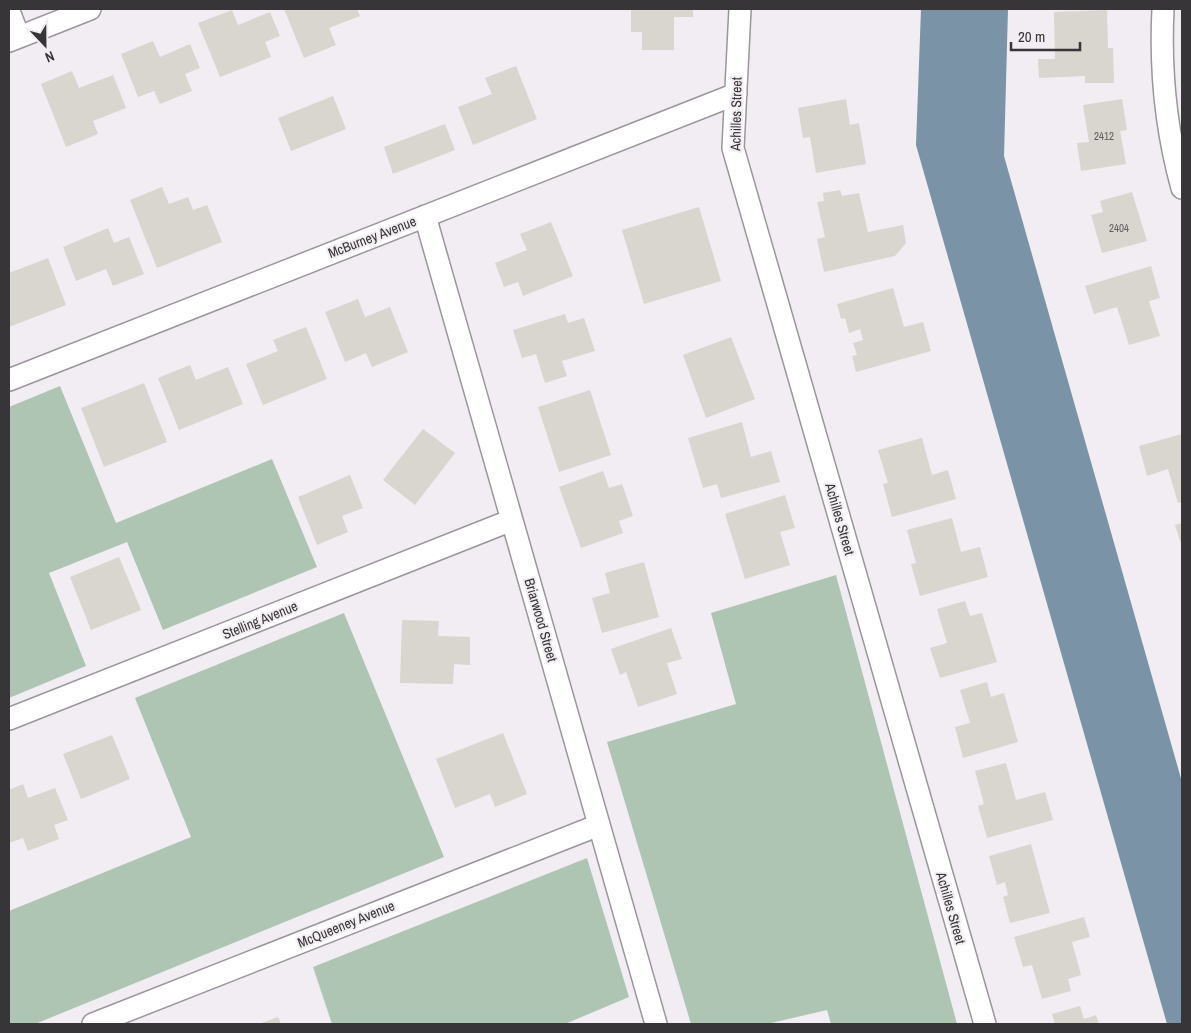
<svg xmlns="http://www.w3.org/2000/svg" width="1191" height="1033" viewBox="0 0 1191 1033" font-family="'Archivo Narrow',sans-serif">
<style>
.green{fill:#afc5b4}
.water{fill:#7a93a6}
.building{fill:#d9d5cf}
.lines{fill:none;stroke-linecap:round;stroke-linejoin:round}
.street-casing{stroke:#9a969b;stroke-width:24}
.street{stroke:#fff;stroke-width:21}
.labels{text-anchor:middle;stroke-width:4;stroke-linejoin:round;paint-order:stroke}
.number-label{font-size:11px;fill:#605d5d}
.street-label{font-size:14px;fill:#373537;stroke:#f2edf2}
</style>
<rect width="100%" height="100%" fill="#f2edf2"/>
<!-- green -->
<path class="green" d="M60 386 116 523 272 459 317 567 163 630 127 542 49 573 86 666 9 698V407Z
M836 575 957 1024H831L827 1010 767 1024H691L607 742 736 704 711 613Z
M344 613 444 857 35 1024H9V911L191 837 135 698Z
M587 858 629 997 565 1024H332L313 967Z"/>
<!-- water -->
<path class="water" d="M921 9H1008L1004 156 1182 782V1024H1167L916 145Z"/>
<!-- building -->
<path class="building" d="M284 9H357L360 16 329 28 336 45 304 58Z
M631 9H693V17H674V50H642V32H631Z
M232 10 238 25 270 12 280 36 265 42 271 57 220 77 198 23Z
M1107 10 1108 48H1113L1114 83H1085V76L1039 78 1038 59H1055L1054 12Z
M153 41 160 57 190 44 200 68 185 74 192 91 160 104 154 91 138 97 121 54Z
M516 66 537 119 473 145 458 107 492 94 485 78Z
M72 71 79 88 113 75 126 108 93 121 98 134 66 147 41 84Z
M333 96 346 129 291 151 278 118Z
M846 99 850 125 859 123 866 164 816 173 810 137 803 138 798 108Z
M1122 99 1127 130 1120 131 1126 164 1081 171 1077 143 1089 142 1083 105Z
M445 124 455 150 393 174 384 147Z
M162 187 169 204 188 197 193 210 207 205 222 242 157 268 130 200Z
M840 190 842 196 859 193 868 232 903 225 906 243 895 256 824 272 817 239 825 237 817 202 824 201 823 193Z
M1132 192 1147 241 1102 253 1091 215 1103 212 1100 201Z
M699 207 721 281 644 304 622 230Z
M551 222 573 276 523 296 518 282 504 287 495 263 527 250 520 234Z
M108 228 114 243 129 237 144 274 113 286 106 269 76 281 63 247Z
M48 258 66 305 9 327V273Z
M1151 266 1160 298 1149 301 1160 336 1129 345 1117 307 1094 314 1085 286Z
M893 288 904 327 923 322 931 351 856 372 852 356 857 355 853 343 863 340 860 329 849 333 845 318 841 319 837 304Z
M358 299 365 317 390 307 408 352 372 367 366 353 345 362 325 312Z
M565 314 568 323 584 318 595 351 562 361 567 376 545 383 536 354 522 358 513 330Z
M306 327 327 379 263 405 246 364 278 351 273 340Z
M731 337 755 399 706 418 683 355Z
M190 365 196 380 228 367 243 404 179 430 158 378Z
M144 383 167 442 104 467 81 408Z
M590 390 611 455 559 472 538 407Z
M742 422 751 457 771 451 780 482 721 498 717 484 703 488 688 438Z
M423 429 455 453 415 505 383 480Z
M1182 434V502L1178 503 1168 469 1147 476 1139 446Z
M922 438 932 475 948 470 956 499 892 517 883 484 888 483 878 450Z
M603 471 609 488 622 484 633 516 619 521 623 533 581 548 559 487Z
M350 475 363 508 342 516 348 532 317 545 298 497Z
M785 495 795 528 780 532 790 565 745 579 725 514Z
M952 518 961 552 980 547 988 577 920 596 911 564 916 563 907 530Z
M1182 523V547L1175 525Z
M119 557 141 610 91 630 70 577Z
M644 562 659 617 602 633 592 598 610 593 605 573Z
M965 601 970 616 982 613 997 662 940 678 930 648 947 643 937 609Z
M402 620 439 621 438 636 470 637V665L454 664 453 684 400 683Z
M671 628 682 659 667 663 677 694 638 707 626 672 620 675 611 649Z
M987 682 991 697 1004 693 1018 742 963 758 955 727 970 723 960 690Z
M503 733 527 794 495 807 490 794 455 808 436 759Z
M112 735 130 779 81 799 63 754Z
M1006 763 1016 800 1045 792 1053 820 987 838 978 806 984 804 975 771Z
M23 784 28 798 55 788 68 820 54 825 59 839 28 851 23 838 9 843V790Z
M1031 844 1050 913 1010 923 1003 897 1008 895 1005 882 997 885 989 856Z
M1084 917 1090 937 1072 942 1081 975 1068 979 1071 991 1042 999 1032 965 1023 967 1014 937Z
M1080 1006 1084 1019 1096 1015 1099 1024H1055L1052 1014Z
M278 1017 281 1024H259Z"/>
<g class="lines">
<!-- street casing -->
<g class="street-casing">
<path id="street" d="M740 9 733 148 985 1024
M1163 9C1160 68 1166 130 1182 188
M9 11 19 37
M9 41 90 9
M425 216 656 1024
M9 380 736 94
M9 719 512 520
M93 1024 599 825"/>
</g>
<!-- street -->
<use href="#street" class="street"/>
</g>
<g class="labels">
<!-- number labels -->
<g class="number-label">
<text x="1104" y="140">2412</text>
<text x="1119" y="232">2404</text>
</g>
<!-- street labels -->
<g class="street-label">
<text transform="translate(736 114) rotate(-89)" y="5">Achilles Street</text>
<text transform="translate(372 237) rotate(-21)" y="5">McBurney Avenue</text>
<text transform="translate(840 519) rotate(74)" y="5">Achilles Street</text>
<text transform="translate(260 620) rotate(-22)" y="5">Stelling Avenue</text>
<text transform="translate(541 620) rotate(74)" y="5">Briarwood Street</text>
<text transform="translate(951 908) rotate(74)" y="5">Achilles Street</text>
<text transform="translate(346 924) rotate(-22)" y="5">McQueeney Avenue</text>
</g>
</g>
<!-- border -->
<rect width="1191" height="1033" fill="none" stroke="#373537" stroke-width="20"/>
<!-- north arrow -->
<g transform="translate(45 45) rotate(158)" stroke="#f2edf2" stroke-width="4" paint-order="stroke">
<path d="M0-4L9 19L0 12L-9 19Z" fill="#373537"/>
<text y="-8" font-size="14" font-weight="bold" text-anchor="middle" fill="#373537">N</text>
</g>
<!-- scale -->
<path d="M1011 42v8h69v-8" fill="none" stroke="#373537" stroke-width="2.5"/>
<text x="1018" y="42" font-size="15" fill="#373537" stroke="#f2edf2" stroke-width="4" paint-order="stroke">20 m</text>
</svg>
